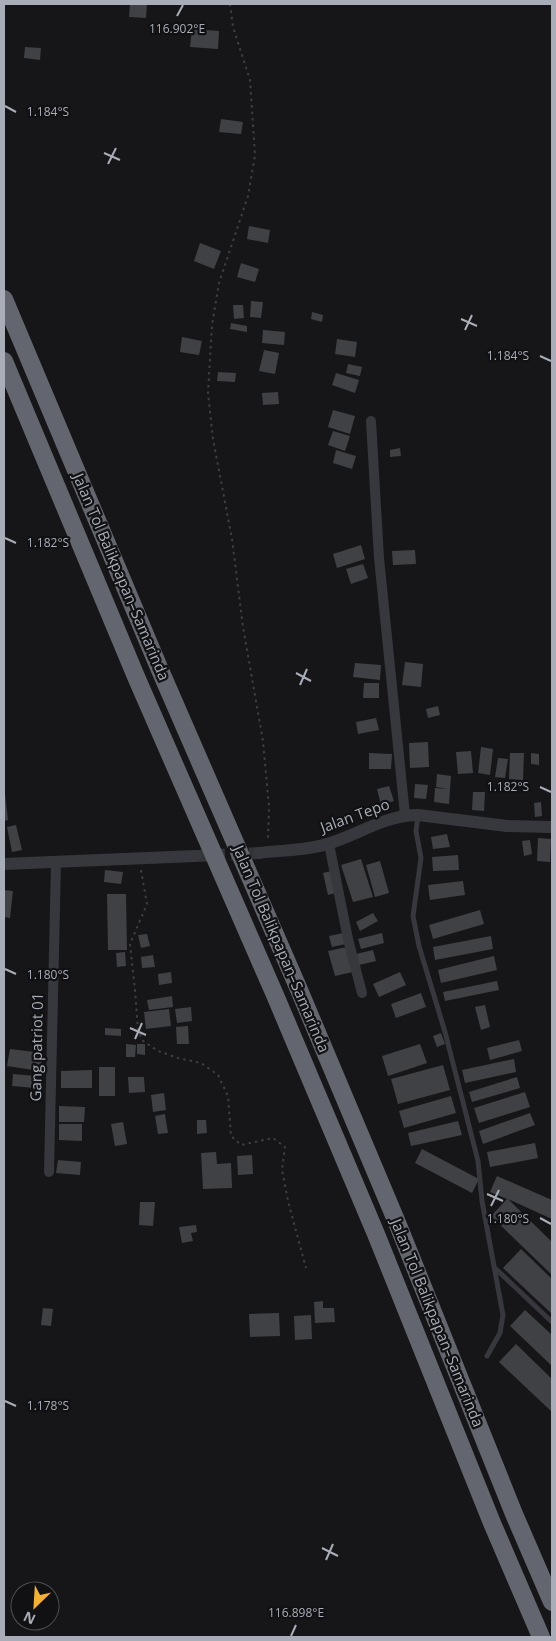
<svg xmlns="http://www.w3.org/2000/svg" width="556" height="1641" viewBox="0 0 556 1641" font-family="'Open Sans',sans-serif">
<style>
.building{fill:#404145}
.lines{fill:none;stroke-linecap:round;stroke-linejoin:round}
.tertiary-tunnel{stroke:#333438;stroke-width:12;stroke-dasharray:12 6;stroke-linecap:butt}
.path{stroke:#3d3f44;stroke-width:2;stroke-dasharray:2.5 4;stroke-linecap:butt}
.service{stroke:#37383d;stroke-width:5}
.minor{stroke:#37383d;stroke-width:10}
.tertiary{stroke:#37383d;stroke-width:12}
.motorway{stroke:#63666e;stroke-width:18}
.ticks{fill:none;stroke:#a8adb8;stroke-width:2}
.labels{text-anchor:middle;stroke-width:4.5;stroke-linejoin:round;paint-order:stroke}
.street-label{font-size:15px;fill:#a8adb8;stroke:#111113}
.ticks-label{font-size:12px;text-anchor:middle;fill:#a8adb8;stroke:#111113;stroke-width:4.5;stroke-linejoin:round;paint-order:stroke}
</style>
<rect width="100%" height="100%" fill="#161618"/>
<!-- building -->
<path class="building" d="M130 4H147L146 18 129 17Z
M192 29 219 31 218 49 190 47Z
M25 47 41 48 40 60 24 58Z
M221 119 243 122 241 134 219 132Z
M249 226 270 230 268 243 247 239Z
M200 243 221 251 214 269 194 261Z
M241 263 259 269 255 282 237 277Z
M251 301 263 302 261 318 250 317Z
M233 305H243L244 318 234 319Z
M312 312 323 315 322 322 311 319Z
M231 323 247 326V332L230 329Z
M263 330 285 332 284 345 262 343Z
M182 337 202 341 199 355 180 352Z
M337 339 357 342 355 357 335 354Z
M264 350 279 353 275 374 259 371Z
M348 364 362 367 360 376 346 373Z
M218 372 236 373 235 382 217 381Z
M336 373 359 380 355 393 332 385Z
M278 392 279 404 263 405 262 393Z
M333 410 355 416 350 434 328 427Z
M333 431 350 436 345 451 328 445Z
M400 448 401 456 390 457V450Z
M336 450 356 456 352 469 333 463Z
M361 545 365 559 337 568 333 554Z
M415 550 416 564 393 565 392 551Z
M363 564 368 578 351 584 346 569Z
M405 662 423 664 421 687 402 685Z
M355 663 381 665 380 680 353 677Z
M364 683H379V698H363Z
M438 706 440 715 428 718 426 709Z
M376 718 379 730 358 734 356 722Z
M428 742 429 767 410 768 409 743Z
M481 747 493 749 490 775 478 773Z
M471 751 473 773 458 774 456 752Z
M369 753 392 754 391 769H369Z
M510 753H524L523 780 509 779Z
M531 753 539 754V765L531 764Z
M498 758 508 759 505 778 495 777Z
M437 774 451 776 449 804 434 802 435 788 448 789 436 787Z
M415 784 428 785 426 799 414 798Z
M389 786 394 801 381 805 377 789Z
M473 792H485L484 811 472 810Z
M4 794H5L8 820 4 821Z
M541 802 542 816 535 817 534 803Z
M16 825 22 850 12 852 7 827Z
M447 834 450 847 433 849 431 837Z
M538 838 551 839 550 862 537 861Z
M530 840 532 854 524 856 522 841Z
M458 855 459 870 433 871 432 857Z
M361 859 373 897 353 902 341 865Z
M380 861 389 893 375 897 366 865Z
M105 870 123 872 121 884 104 882Z
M331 871 336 893 328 895 323 873Z
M463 881 465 895 430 900 428 885Z
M4 890 13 891 10 918 4 917Z
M107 894H126L127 950H108Z
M480 910 484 924 433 939 429 925Z
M373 913 378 921 360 931 356 922Z
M343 933 346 944 332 947 329 936Z
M382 933 384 943 361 949 358 939Z
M147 934 150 946 141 948 138 935Z
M491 936 493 949 435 960 433 947Z
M347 947 353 972 335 976 328 951Z
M373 950 376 961 359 965 356 954Z
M125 952 126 966 117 967 116 953Z
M153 955 155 967 142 968 141 957Z
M494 956 497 970 441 983 438 970Z
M171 972 172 983 159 985 158 974Z
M400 972 406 985 379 997 373 984Z
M497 981 499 990 445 1001 443 992Z
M421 993 426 1007 396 1018 391 1004Z
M172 996 173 1007 149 1010 147 1000Z
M485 1005 490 1027 481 1030 475 1007Z
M191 1007 192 1021 177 1023 175 1009Z
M169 1009 171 1026 146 1029 144 1012Z
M188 1026 189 1044H177L176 1027Z
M105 1028 121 1029V1036L105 1035Z
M441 1033 445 1044 437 1047 433 1036Z
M519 1040 522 1051 490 1060 487 1048Z
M126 1044 136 1045 135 1057H126Z
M137 1044H145V1055L137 1054Z
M420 1044 427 1063 388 1076 382 1056Z
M10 1049 43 1053 40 1071 7 1066Z
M514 1059 516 1072 465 1083 462 1070Z
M443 1065 450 1090 398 1104 391 1079Z
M99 1067H115V1096H99Z
M92 1070V1088H61V1071Z
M13 1074 36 1076 35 1088 12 1086Z
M128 1077H144L145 1092 129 1093Z
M517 1077 520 1088 472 1102 469 1092Z
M525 1092 530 1107 479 1123 474 1108Z
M164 1093 166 1110 153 1112 151 1095Z
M451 1096 456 1113 404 1128 399 1111Z
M59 1106 85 1107 84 1122H59Z
M530 1113 535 1125 483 1144 479 1131Z
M165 1114 168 1133 158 1134 155 1116Z
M197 1120H206L207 1133 197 1134Z
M458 1121 462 1135 411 1146 408 1133Z
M123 1122 127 1144 115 1146 111 1124Z
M59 1124H82V1141L59 1140Z
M535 1143 538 1158 490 1167 487 1152Z
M422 1149 479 1179 472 1193 415 1163Z
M216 1152 217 1164 231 1163 232 1188 203 1189 201 1153Z
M252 1155 253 1174 238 1175 237 1156Z
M58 1160 81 1162 80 1175 56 1173Z
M497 1176 552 1200V1219L508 1199 552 1242V1275L491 1216 507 1199 490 1192Z
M140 1202H155L153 1226 139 1225Z
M196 1225 197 1232 191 1233 193 1241 182 1243 179 1227Z
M521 1249 552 1279V1314L503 1268Z
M323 1301V1308H334L335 1322 315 1323 314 1302Z
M43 1308 53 1309 51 1326 41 1325Z
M525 1310 552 1335V1366L510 1326Z
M279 1313 280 1336 250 1337 249 1314Z
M311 1315 312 1339 295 1340 294 1316Z
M516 1344 552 1379V1412L499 1362Z"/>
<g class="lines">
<!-- tertiary-tunnel -->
<path class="tertiary-tunnel" d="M195 856 259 853"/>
<!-- path -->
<path class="path" d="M230 4 233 27 250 80 255 155 248 196 219 283 212 325 208 393 213 439 232 539 243 627 263 741 269 807 268 840
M141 870 147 904 130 944 135 990 138 1030 143 1041 158 1051 178 1058 201 1063 218 1075 228 1096 231 1136 241 1145 273 1138 285 1147 282 1170 288 1201 306 1268"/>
<!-- service -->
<path class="service" d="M418 816 416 831 421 858 413 916 419 946 445 1032 478 1161 482 1201 503 1315 500 1333 487 1356
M496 1269 552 1322"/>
<!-- minor -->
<path class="minor" d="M371 421 379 558 405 815
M329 844 348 939 362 993
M49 1172 56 863"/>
<!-- tertiary -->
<path class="tertiary" d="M259 853C281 850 305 851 327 844 358 835 385 815 418 815L507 826 552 827
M4 864 195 856"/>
<!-- motorway -->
<path class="motorway" d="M4 299 160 670 297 985 398 1225 514 1514 552 1602
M4 361 137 679 275 995 376 1234 492 1523 541 1637"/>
</g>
<!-- ticks -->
<path class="ticks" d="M177 16 183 5M5 106 16 112M104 153 120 160M108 164 116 148M461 319 477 326M465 330 472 315M540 356 551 361M5 538 16 543M296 673 311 681M300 685 307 669M540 787 551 792M5 969 16 974M130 1028 146 1035M135 1039 142 1023M487 1194 503 1201M491 1206 499 1190M540 1218 551 1224M5 1401 16 1406M322 1548 338 1556M326 1560 333 1544M291 1636 296 1625"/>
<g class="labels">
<!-- street labels -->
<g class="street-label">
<text transform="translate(121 577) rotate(67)" y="5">Jalan Tol Balikpapan–Samarinda</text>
<text transform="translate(355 816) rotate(-20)" y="5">Jalan Tepo</text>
<text transform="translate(281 949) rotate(67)" y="5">Jalan Tol Balikpapan–Samarinda</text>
<text transform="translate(37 1047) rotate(-89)" y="5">Gang patriot 01</text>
<text transform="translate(437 1323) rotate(68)" y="5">Jalan Tol Balikpapan–Samarinda</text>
</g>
</g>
<g class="ticks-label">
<text x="177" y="33">116.902°E</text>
<text x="48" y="116">1.184°S</text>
<text x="508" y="360">1.184°S</text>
<text x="48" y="547">1.182°S</text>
<text x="508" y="791">1.182°S</text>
<text x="48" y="979">1.180°S</text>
<text x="508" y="1223">1.180°S</text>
<text x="48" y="1410">1.178°S</text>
<text x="296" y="1617">116.898°E</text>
</g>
<!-- border -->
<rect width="556" height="1641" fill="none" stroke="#a8adb8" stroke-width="10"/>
<!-- north arrow -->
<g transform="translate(35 1606) rotate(205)"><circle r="24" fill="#111113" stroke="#4d4f55"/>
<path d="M0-4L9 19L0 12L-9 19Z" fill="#f2b134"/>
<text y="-8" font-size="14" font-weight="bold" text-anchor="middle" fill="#a8adb8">N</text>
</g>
</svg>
